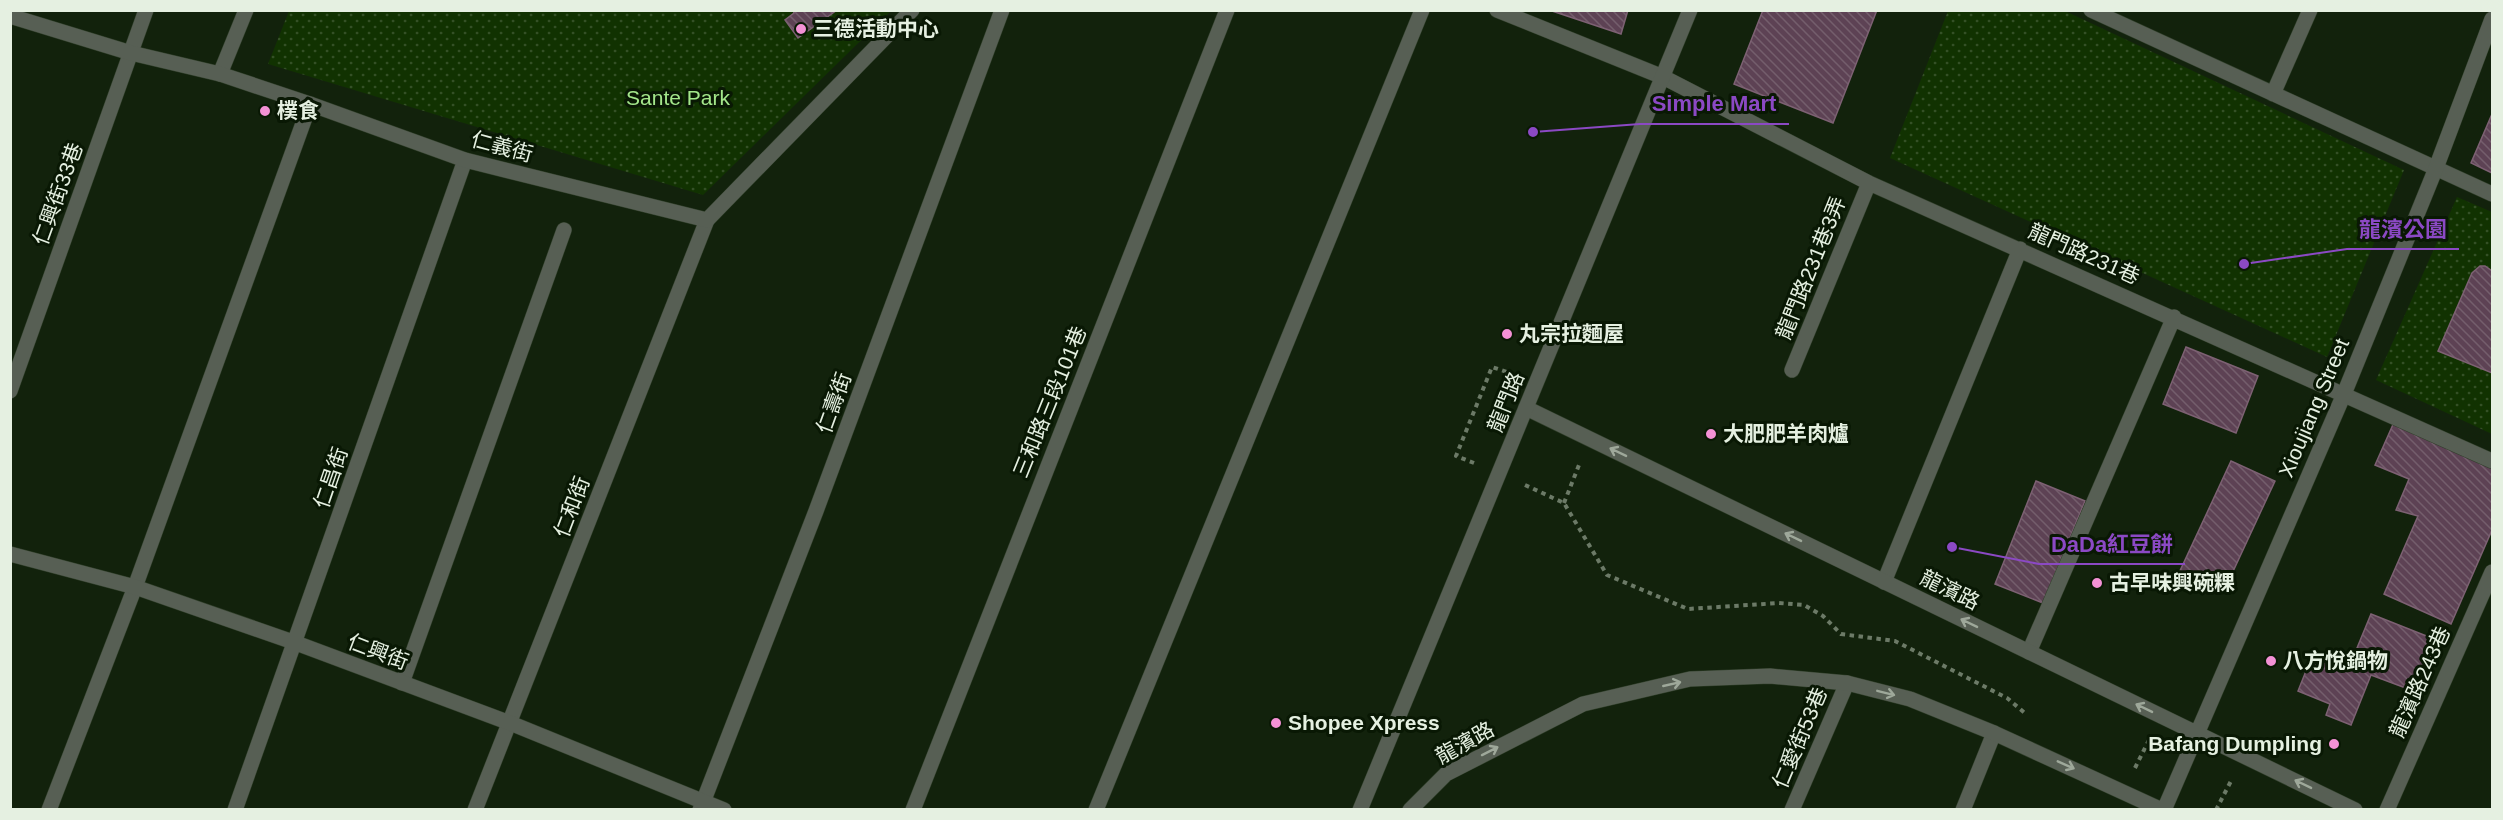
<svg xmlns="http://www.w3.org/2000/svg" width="2503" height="820" viewBox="0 0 2503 820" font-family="Arial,'Noto Sans TC',sans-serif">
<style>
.park{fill:url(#park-dots)}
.building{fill:url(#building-back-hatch);stroke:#7d6173;stroke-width:1.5}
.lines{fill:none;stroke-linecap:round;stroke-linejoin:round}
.service-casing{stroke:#303f2a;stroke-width:16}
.minor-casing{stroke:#303f2a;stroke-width:16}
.tertiary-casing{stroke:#303f2a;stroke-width:16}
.path{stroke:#6c7a67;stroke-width:4;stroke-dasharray:4.5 4.5;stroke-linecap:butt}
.service{stroke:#575f54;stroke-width:15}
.minor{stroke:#575f54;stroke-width:15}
.tertiary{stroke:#575f54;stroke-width:15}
.oneway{stroke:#9ea89a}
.poi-dot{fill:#f391d5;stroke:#091804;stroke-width:2}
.labels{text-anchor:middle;stroke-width:6;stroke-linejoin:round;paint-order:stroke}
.poi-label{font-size:21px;font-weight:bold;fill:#e5f0e1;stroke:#091804;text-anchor:start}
.park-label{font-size:21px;fill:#a4e78b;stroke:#091804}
.street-label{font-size:21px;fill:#e5f0e1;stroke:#091804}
.leader{fill:none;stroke:#8b49c4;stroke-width:2}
.callout-dot{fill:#8b49c4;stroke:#091804;stroke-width:2}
.callout-label{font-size:22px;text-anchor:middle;font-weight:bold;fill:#8b49c4;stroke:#091804;stroke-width:6;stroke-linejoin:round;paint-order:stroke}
</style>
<defs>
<pattern id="park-dots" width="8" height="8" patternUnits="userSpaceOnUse" patternTransform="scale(1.5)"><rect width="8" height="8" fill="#113201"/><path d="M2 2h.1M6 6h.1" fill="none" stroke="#345026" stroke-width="1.8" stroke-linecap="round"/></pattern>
<pattern id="building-back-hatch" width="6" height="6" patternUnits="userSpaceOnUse" patternTransform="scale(1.5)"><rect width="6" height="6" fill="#5d4254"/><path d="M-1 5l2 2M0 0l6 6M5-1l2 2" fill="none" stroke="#745e6c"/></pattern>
</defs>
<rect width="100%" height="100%" fill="#12220c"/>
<!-- park -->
<path class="park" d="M289 11H891L703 195 268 64Z
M2065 11 2404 170 2327 357 1890 158 1948 11Z
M2457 197 2492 212V434L2376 380Z"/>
<!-- building -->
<path class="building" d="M793 10H837L798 38 785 20 794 13Z
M1549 10H1628L1621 34Z
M1763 10H1877L1833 123 1734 84Z
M2492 114V173L2471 163Z
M2480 266H2485L2492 271V373L2438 351 2472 273Z
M2186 347 2258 376 2236 433 2163 404Z
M2395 420 2492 465V530L2451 624 2384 594 2418 516 2396 510 2409 479 2375 465Z
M2231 461 2275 481 2223 593 2179 573Z
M2036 481 2085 501 2043 603 1995 584Z
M2371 614 2439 641 2419 693 2371 675 2351 725 2326 715 2330 704 2298 691 2314 651 2350 665Z"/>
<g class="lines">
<!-- service casing -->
<g class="service-casing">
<path id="service" d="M2091 10 2492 194
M1663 77 1869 183 2492 461
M2273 94 2310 10
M1792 370 1869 183
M10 391 146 10
M1884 582 2020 249
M2029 652 2174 317
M402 683 564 230
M49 810 135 587 310 104
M475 810 707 220
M700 810 816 511 1002 10
M913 810 1227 10
M1096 810 1422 10
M1792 810 1847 683
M1963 810 1994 733
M2387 810 2492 572"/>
</g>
<!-- minor casing -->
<g class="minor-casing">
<path id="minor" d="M1497 10 1663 77
M220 74 246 10
M1526 408 2355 810
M10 554 135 587 296 643 510 723 724 810
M235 810 465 160
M1410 810 1446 774 1583 704 1690 679 1770 676 1847 683 1910 699 1994 733 2162 810
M2164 810 2344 394 2436 168 2492 19"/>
</g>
<!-- tertiary casing -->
<g class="tertiary-casing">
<path id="tertiary" d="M10 16 131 53 220 74 310 104 465 160 707 220 912 10
M1360 810 1690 10"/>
</g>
<!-- path -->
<path class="path" d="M1474 463 1456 456 1492 367 1510 373
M1525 485 1564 503 1607 575 1688 609 1779 603 1804 605 1823 616 1841 634 1895 641 2007 698 2026 714
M1564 503 1579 465
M2135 768 2149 740
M2216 810 2231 781"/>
<!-- service -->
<use href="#service" class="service"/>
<!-- minor -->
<use href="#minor" class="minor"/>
<!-- tertiary -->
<use href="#tertiary" class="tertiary"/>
</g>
<!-- one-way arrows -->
<defs><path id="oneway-shaft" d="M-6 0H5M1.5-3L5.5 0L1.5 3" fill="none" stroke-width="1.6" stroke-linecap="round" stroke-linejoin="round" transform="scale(1.5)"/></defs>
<g class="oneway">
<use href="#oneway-shaft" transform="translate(1618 452) rotate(-154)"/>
<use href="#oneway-shaft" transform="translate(1793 537) rotate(-154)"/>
<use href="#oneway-shaft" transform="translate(1969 623) rotate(-154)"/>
<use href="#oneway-shaft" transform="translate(1672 684) rotate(-13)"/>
<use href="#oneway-shaft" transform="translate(1886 693) rotate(14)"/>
<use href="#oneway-shaft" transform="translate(2144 708) rotate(-154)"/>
<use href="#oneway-shaft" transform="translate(1490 751) rotate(-27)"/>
<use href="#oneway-shaft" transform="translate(2066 765) rotate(24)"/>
<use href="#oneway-shaft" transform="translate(2303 784) rotate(-154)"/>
</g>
<!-- markers -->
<g class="poi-dot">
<circle cx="801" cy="29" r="6"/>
<circle cx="265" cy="111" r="6"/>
<circle cx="1507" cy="334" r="6"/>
<circle cx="1711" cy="434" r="6"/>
<circle cx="2097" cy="583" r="6"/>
<circle cx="2271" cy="661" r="6"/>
<circle cx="1276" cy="723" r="6"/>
<circle cx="2334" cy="744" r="6"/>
</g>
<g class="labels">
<!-- poi labels -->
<g class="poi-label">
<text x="813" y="36">三德活動中心</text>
<text x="277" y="118">樸食</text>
<text x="1519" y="341">丸宗拉麵屋</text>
<text x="1723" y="441">大肥肥羊肉爐</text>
<text x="2109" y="590">古早味興碗粿</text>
<text x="2283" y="668">八方悅鍋物</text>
<text x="1288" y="730">Shopee Xpress</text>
<text x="2322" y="751" text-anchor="end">Bafang Dumpling</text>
</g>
<!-- park labels -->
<g class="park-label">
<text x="678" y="105">Sante Park</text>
</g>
<!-- street labels -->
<g class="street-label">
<text transform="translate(502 147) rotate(15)" y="7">仁義街</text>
<text transform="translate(58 194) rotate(-70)" y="7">仁興街33巷</text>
<text transform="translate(2084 254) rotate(24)" y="7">龍門路231巷</text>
<text transform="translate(1811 268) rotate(-68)" y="7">龍門路231巷3弄</text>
<text transform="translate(1050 402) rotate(-68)" y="7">三和路三段101巷</text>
<text transform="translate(1506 402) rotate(-68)" y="7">龍門路</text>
<text transform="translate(834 403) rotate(-70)" y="7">仁壽街</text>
<text transform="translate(2314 408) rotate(-67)" y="7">Xioujiang Street</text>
<text transform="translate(331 478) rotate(-71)" y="7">仁昌街</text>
<text transform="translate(572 507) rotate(-69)" y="7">仁和街</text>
<text transform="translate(1950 590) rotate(26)" y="7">龍濱路</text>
<text transform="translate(378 652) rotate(21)" y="7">仁興街</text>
<text transform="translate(2420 682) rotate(-66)" y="7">龍濱路243巷</text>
<text transform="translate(1800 738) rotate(-67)" y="7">仁愛街53巷</text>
<text transform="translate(1465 743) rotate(-29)" y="7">龍濱路</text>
</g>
</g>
<!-- callouts -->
<path class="leader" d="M1533 132L1640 124H1789M2244 264L2347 249H2459M1952 547L2039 564H2185"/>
<g class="callout-dot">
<circle cx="1533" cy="132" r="6"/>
<circle cx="2244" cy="264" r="6"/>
<circle cx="1952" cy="547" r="6"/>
</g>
<g class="callout-label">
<text x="1714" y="111">Simple Mart</text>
<text x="2403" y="237">龍濱公園</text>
<text x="2112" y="552">DaDa紅豆餅</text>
</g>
<!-- border -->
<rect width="2503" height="820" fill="none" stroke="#e5f0e1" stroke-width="24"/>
</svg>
